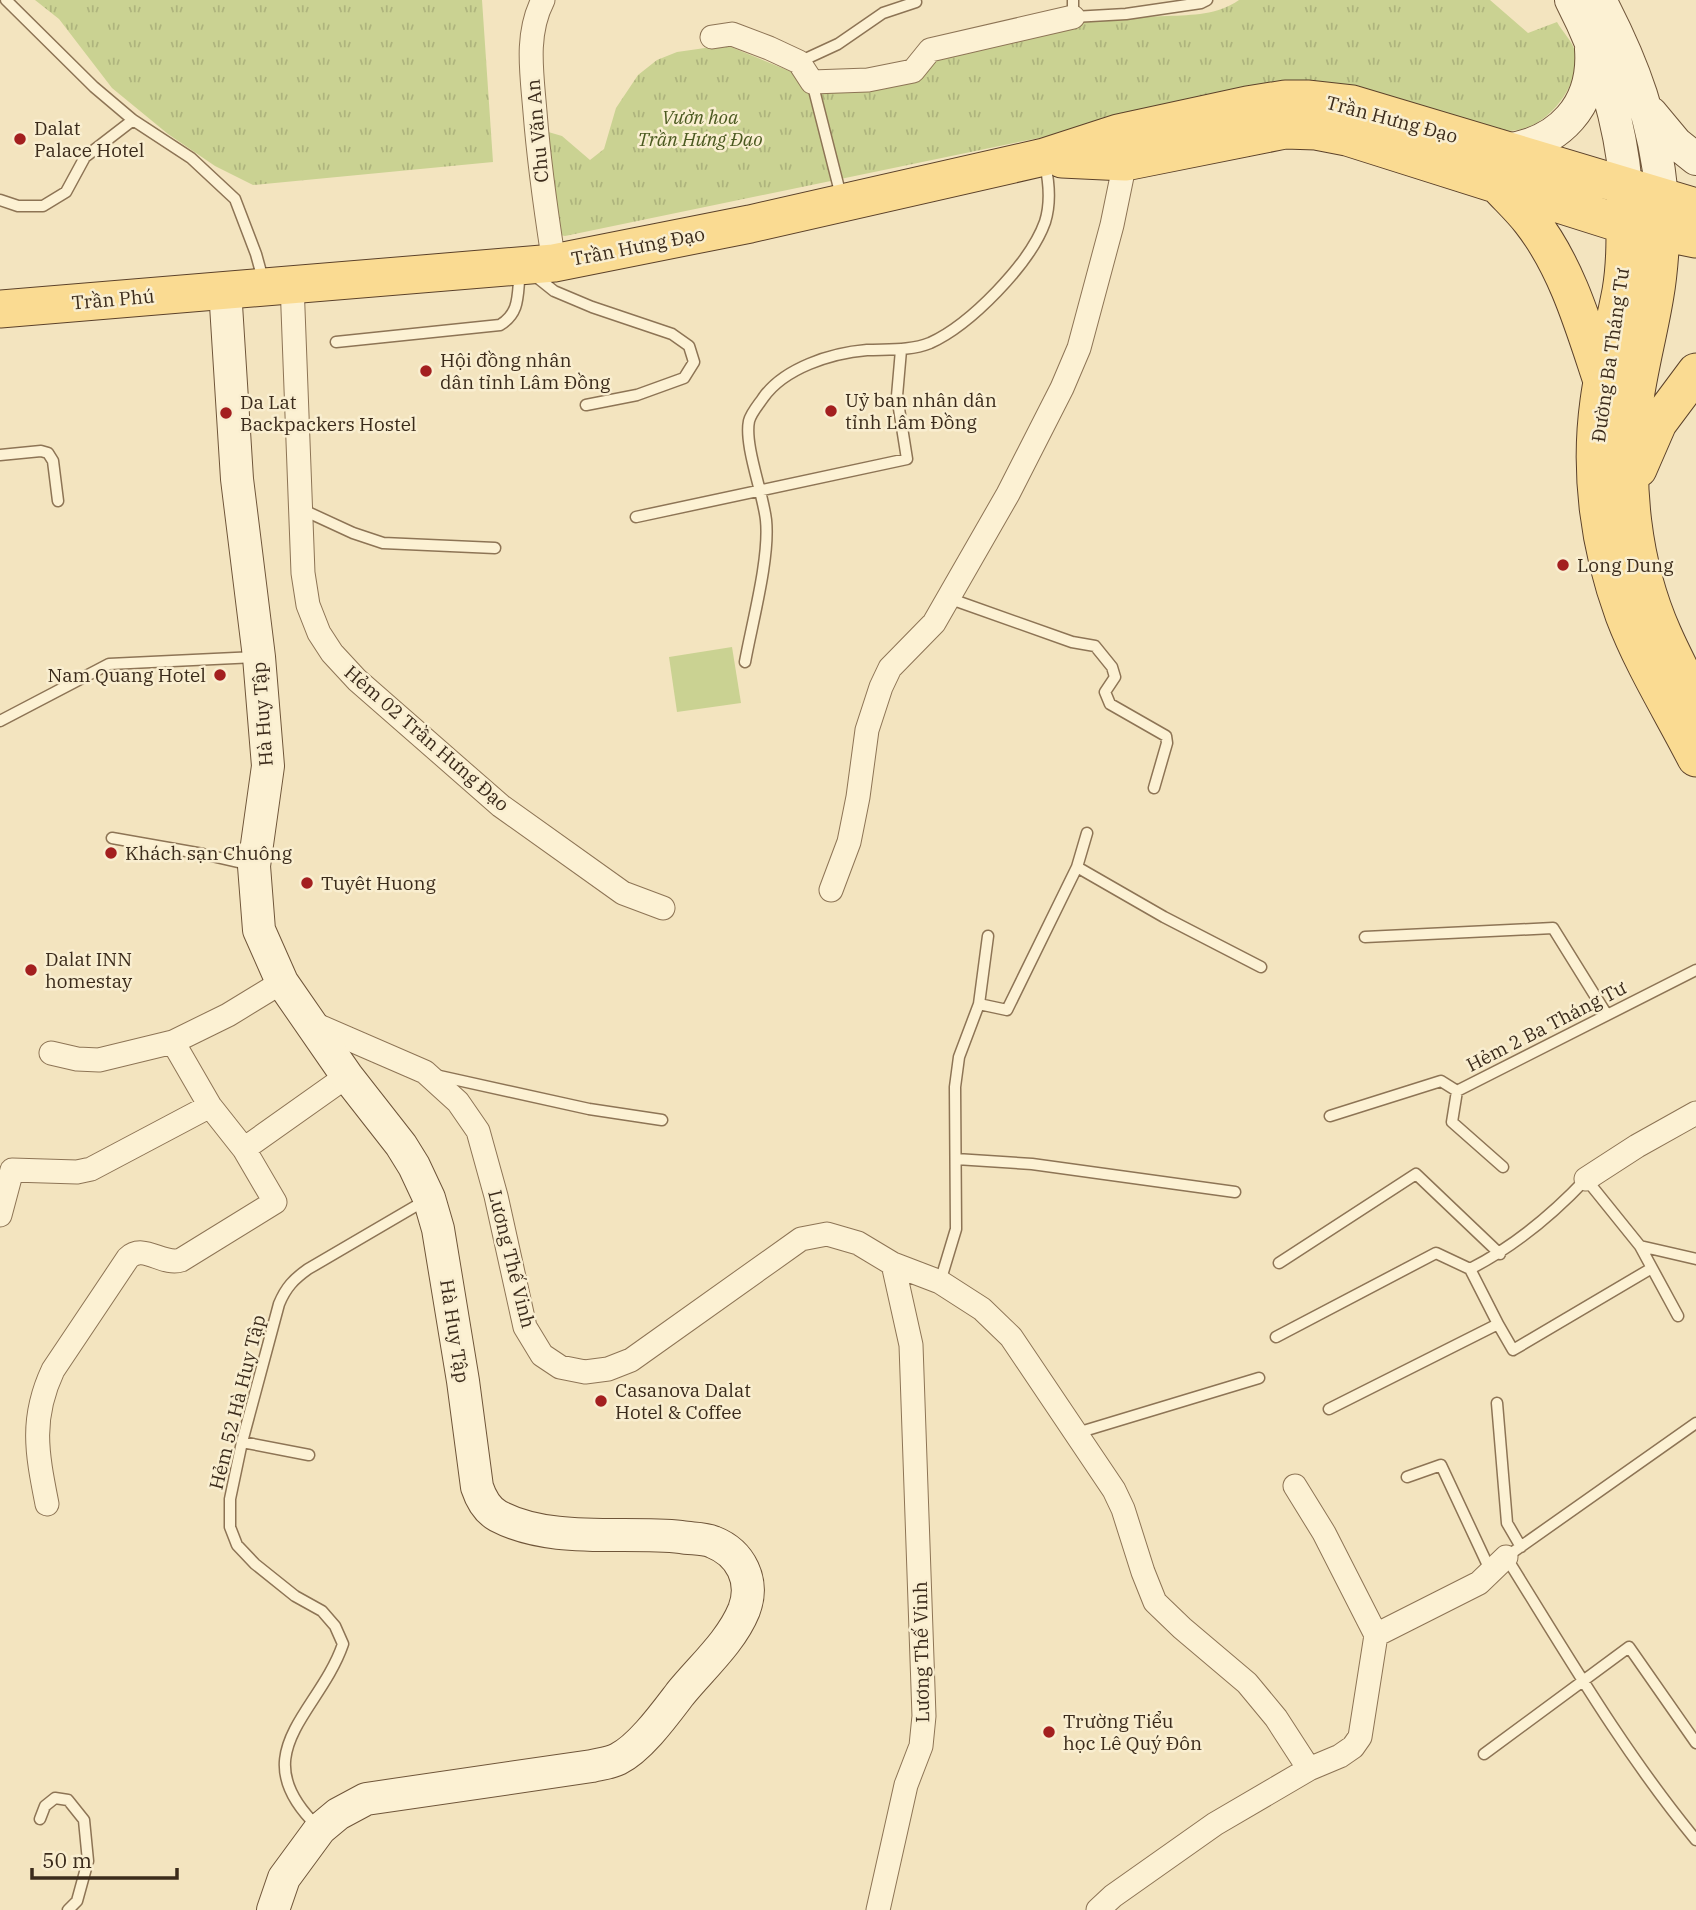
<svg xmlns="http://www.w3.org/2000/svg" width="1696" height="1910" viewBox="0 0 1696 1910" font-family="'IBM Plex Serif',serif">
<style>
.grass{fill:url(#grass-tufts)}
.pitch{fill:#cad292}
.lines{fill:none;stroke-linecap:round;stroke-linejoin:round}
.lane-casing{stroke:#8d7455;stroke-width:13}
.street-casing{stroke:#8d7455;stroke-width:25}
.secondary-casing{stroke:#6f5539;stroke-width:34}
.primary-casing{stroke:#5b412a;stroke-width:39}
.lane{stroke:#fcf1d3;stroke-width:10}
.street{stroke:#fcf1d3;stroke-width:23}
.secondary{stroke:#fcf1d3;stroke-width:32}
.primary{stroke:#fadb92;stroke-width:37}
.poi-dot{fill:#a31f1f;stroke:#f9eed0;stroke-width:2.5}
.labels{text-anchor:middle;stroke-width:5;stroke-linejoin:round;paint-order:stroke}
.park-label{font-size:19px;font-style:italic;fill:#4b5a20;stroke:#f9eed0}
.street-label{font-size:19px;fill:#3b2b1b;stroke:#f9eed0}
.poi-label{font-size:19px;fill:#3b2b1b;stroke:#f9eed0;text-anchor:start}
</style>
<defs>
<pattern id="grass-tufts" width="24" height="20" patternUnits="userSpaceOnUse" patternTransform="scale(1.75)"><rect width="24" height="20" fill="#cad292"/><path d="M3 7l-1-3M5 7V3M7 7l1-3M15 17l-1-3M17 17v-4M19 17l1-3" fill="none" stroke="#aeb47d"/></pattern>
</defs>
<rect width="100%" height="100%" fill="#f3e4bf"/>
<!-- grass -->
<path class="grass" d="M35 0H482L493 162 253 185 215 166 168 134 112 88 59 19Z
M1239 0H1490L1528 33 1557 22C1562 31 1572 41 1575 51 1582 80 1553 120 1525 128 1517 131 1507 131 1498 132L1282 91 1014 143 565 236 555 234 545 131 562 136 590 160 604 149 616 108 638 75 657 60 677 52 726 45 792 72 828 92C907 64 987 37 1071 24 1102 19 1136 17 1167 16 1193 15 1217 15 1239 0Z"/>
<!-- pitch -->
<path class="pitch" d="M732 647 741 703 677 712 669 657Z"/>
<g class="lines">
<!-- lane casing -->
<g class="lane-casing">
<path id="lane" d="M6 0 94 87 133 120 191 158 235 199 256 254 264 283
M1073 0V17L1126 14 1201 3 1207 0
M799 62 838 44 883 13 916 2
M812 82 841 196
M0 200 18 206H43L66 192 85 157 133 120
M534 275 554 291 592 307 672 334 689 346 694 362 684 378 637 395 586 405
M336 342 500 325C521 312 517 294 520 271
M0 455 41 451 48 453 53 461 58 501
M301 509 353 533 383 543 495 548
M636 517 907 459 897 396 901 350
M948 598 1072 642 1095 646 1112 667 1115 677 1105 692 1110 704 1166 736 1167 743 1154 788
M745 662C752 623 770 558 766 520 763 493 744 445 749 421 751 413 759 404 763 398 784 368 831 353 867 350 888 349 910 351 930 343 970 325 1030 264 1045 222 1051 203 1049 182 1045 164
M0 721 109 664 256 657
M112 838 203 854 251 865
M1077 867 1164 917 1261 967
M1365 937 1553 928 1607 1015
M979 1004 988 936
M435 1075 589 1109 662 1120
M1457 1091 1452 1122 1503 1167
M1330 1116 1441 1081 1457 1091 1696 970
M956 1159 1032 1164 1235 1192
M1640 1246 1696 1259
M1279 1263 1416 1174 1500 1254
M1470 1269C1515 1246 1552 1215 1586 1179L1640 1246 1678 1316
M940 1282 956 1229 955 1087 959 1057 979 1004 1007 1010 1077 867 1087 833
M1498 1324 1513 1350 1652 1268
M1276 1337 1436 1253 1470 1269 1498 1324 1329 1409
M1497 1403 1507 1523 1521 1547
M1696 1423 1506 1557C1566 1653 1624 1753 1696 1840
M1077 1433 1259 1378
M242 1442 309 1455
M1407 1477 1441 1465 1491 1572
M1484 1754 1629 1647 1696 1743
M40 1819 45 1806 55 1798 68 1800 84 1820 88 1861 77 1901 68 1910
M318 1827C241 1753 319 1714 343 1644L335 1626 322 1611 295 1596 255 1564 237 1545 230 1527V1499L242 1442 279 1304C286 1287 294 1279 308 1269L426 1200"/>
</g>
<!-- street casing -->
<g class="street-casing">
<path id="street" d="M543 0C525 35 532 74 535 112 539 163 546 212 554 263
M712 37 732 34 769 48 799 62 812 82 868 80 913 71 930 50 1073 17
M292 283 303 573 308 605 319 633 332 653 357 680 501 806 623 893 663 908
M831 890 849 842 858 797 867 730 881 687 890 668 934 623 969 562 1008 494 1062 388 1079 348 1112 225 1125 162 1122 151
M312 1023 425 1072 458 1102 478 1131 496 1196 525 1327 542 1355 560 1367 585 1372 608 1369 631 1360 801 1239 827 1234 858 1243 893 1264 940 1282 982 1309 1011 1337 1114 1490 1123 1509 1143 1572 1155 1602 1182 1628 1247 1683 1276 1718 1309 1769
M173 1042 210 1106
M51 1053 77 1059 99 1060 173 1042 228 1015 282 982
M244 1149 347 1076
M1586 1179 1637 1146 1696 1113
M0 1215 12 1170 77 1172 91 1169 210 1106 244 1149 275 1202 181 1260C163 1266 143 1243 128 1258L53 1370C30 1419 37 1453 47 1504
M1376 1635 1479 1583 1506 1557
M878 1910 906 1785 921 1746 924 1716 911 1345 893 1264
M1098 1910 1113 1896 1215 1824 1309 1769 1340 1756 1353 1747 1360 1737 1376 1635 1324 1533 1295 1486"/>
</g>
<!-- secondary casing -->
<g class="secondary-casing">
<path id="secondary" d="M1571 0C1602 60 1620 119 1626 186
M1600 0C1634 65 1655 122 1662 196
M1651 113 1676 143 1696 159
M1505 150C1560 143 1595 105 1591 49
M225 289 237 479 259 657 268 766 254 866 259 930 282 982 347 1076 401 1145 414 1166 429 1198 438 1229 463 1381 477 1487C481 1499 487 1510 498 1516 551 1544 624 1531 681 1537 691 1539 704 1538 713 1542 741 1553 755 1581 744 1610 731 1642 701 1668 680 1694 664 1715 640 1748 618 1759 610 1763 600 1764 592 1766L366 1799 338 1814 320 1829 284 1878 273 1910"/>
</g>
<!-- primary casing -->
<g class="primary-casing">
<path id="primary" d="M1062 159 1125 162 1285 130 1316 131 1347 137 1625 225 1696 239
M1498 185C1509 197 1521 208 1531 221 1567 267 1584 327 1602 381
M1625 201C1625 231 1626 262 1621 291 1614 328 1604 364 1599 401 1589 473 1599 547 1624 615 1643 665 1672 711 1696 758
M1662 211C1661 239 1660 267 1655 295 1649 332 1639 368 1634 405 1623 481 1632 564 1663 634 1673 657 1685 679 1696 701
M0 309 554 263 750 224 1044 157 1118 133 1247 105 1285 99H1307L1352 104 1696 207
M1638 469 1658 423 1696 372"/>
</g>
<!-- lane -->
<use href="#lane" class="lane"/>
<!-- street -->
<use href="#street" class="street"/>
<!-- secondary -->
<use href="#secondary" class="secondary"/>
<!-- primary -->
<use href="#primary" class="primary"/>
</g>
<!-- markers -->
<g class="poi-dot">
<circle cx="20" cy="139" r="7"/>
<circle cx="426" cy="371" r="7"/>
<circle cx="831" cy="411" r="7"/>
<circle cx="226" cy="413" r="7"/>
<circle cx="1563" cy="565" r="7"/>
<circle cx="220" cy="675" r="7"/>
<circle cx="111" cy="853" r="7"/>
<circle cx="307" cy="883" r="7"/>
<circle cx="31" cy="970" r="7"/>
<circle cx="601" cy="1401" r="7"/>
<circle cx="1049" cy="1732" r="7"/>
</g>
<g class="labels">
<!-- park labels -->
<g class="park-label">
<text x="700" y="124">Vườn hoa<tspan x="700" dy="22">Trần Hưng Đạo</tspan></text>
</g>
<!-- street labels -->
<g class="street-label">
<text transform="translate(1392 119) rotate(15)" y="7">Trần Hưng Đạo</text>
<text transform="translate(537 131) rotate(-95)" y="7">Chu Văn An</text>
<text transform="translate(638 246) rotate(-11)" y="7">Trần Hưng Đạo</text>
<text transform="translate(113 299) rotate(-5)" y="7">Trần Phú</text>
<text transform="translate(1610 355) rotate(-82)" y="7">Đường Ba Tháng Tư</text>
<text transform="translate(262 714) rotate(-94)" y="7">Hà Huy Tập</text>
<text transform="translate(427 738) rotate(41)" y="7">Hẻm 02 Trần Hưng Đạo</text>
<text transform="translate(1546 1026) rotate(-27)" y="7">Hẻm 2 Ba Tháng Tư</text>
<text transform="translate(512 1259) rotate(76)" y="7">Lương Thế Vinh</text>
<text transform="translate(455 1331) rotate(81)" y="7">Hà Huy Tập</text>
<text transform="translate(237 1402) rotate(-76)" y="7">Hẻm 52 Hà Huy Tập</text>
<text transform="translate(921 1652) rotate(-91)" y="7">Lương Thế Vinh</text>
</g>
<!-- poi labels -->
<g class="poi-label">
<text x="34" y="135">Dalat<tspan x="34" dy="22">Palace Hotel</tspan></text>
<text x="440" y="367">Hội đồng nhân<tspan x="440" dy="22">dân tỉnh Lâm Đồng</tspan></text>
<text x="845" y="407">Uỷ ban nhân dân<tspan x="845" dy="22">tỉnh Lâm Đồng</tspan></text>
<text x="240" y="409">Da Lat<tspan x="240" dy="22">Backpackers Hostel</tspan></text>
<text x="1577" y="572">Long Dung</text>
<text x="206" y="682" text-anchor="end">Nam Quang Hotel</text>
<text x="125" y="860">Khách sạn Chuông</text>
<text x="321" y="890">Tuyêt Huong</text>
<text x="45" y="966">Dalat INN<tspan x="45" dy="22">homestay</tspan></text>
<text x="615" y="1397">Casanova Dalat<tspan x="615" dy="22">Hotel &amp; Coffee</tspan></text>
<text x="1063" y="1728">Trường Tiểu<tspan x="1063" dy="22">học Lê Quý Đôn</tspan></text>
</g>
</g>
<!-- scale -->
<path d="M32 1868v10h145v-10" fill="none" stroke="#3b2b1b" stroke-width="3.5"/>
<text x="42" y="1868" font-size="21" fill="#3b2b1b" stroke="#f9eed0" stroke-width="5" paint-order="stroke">50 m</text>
</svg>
